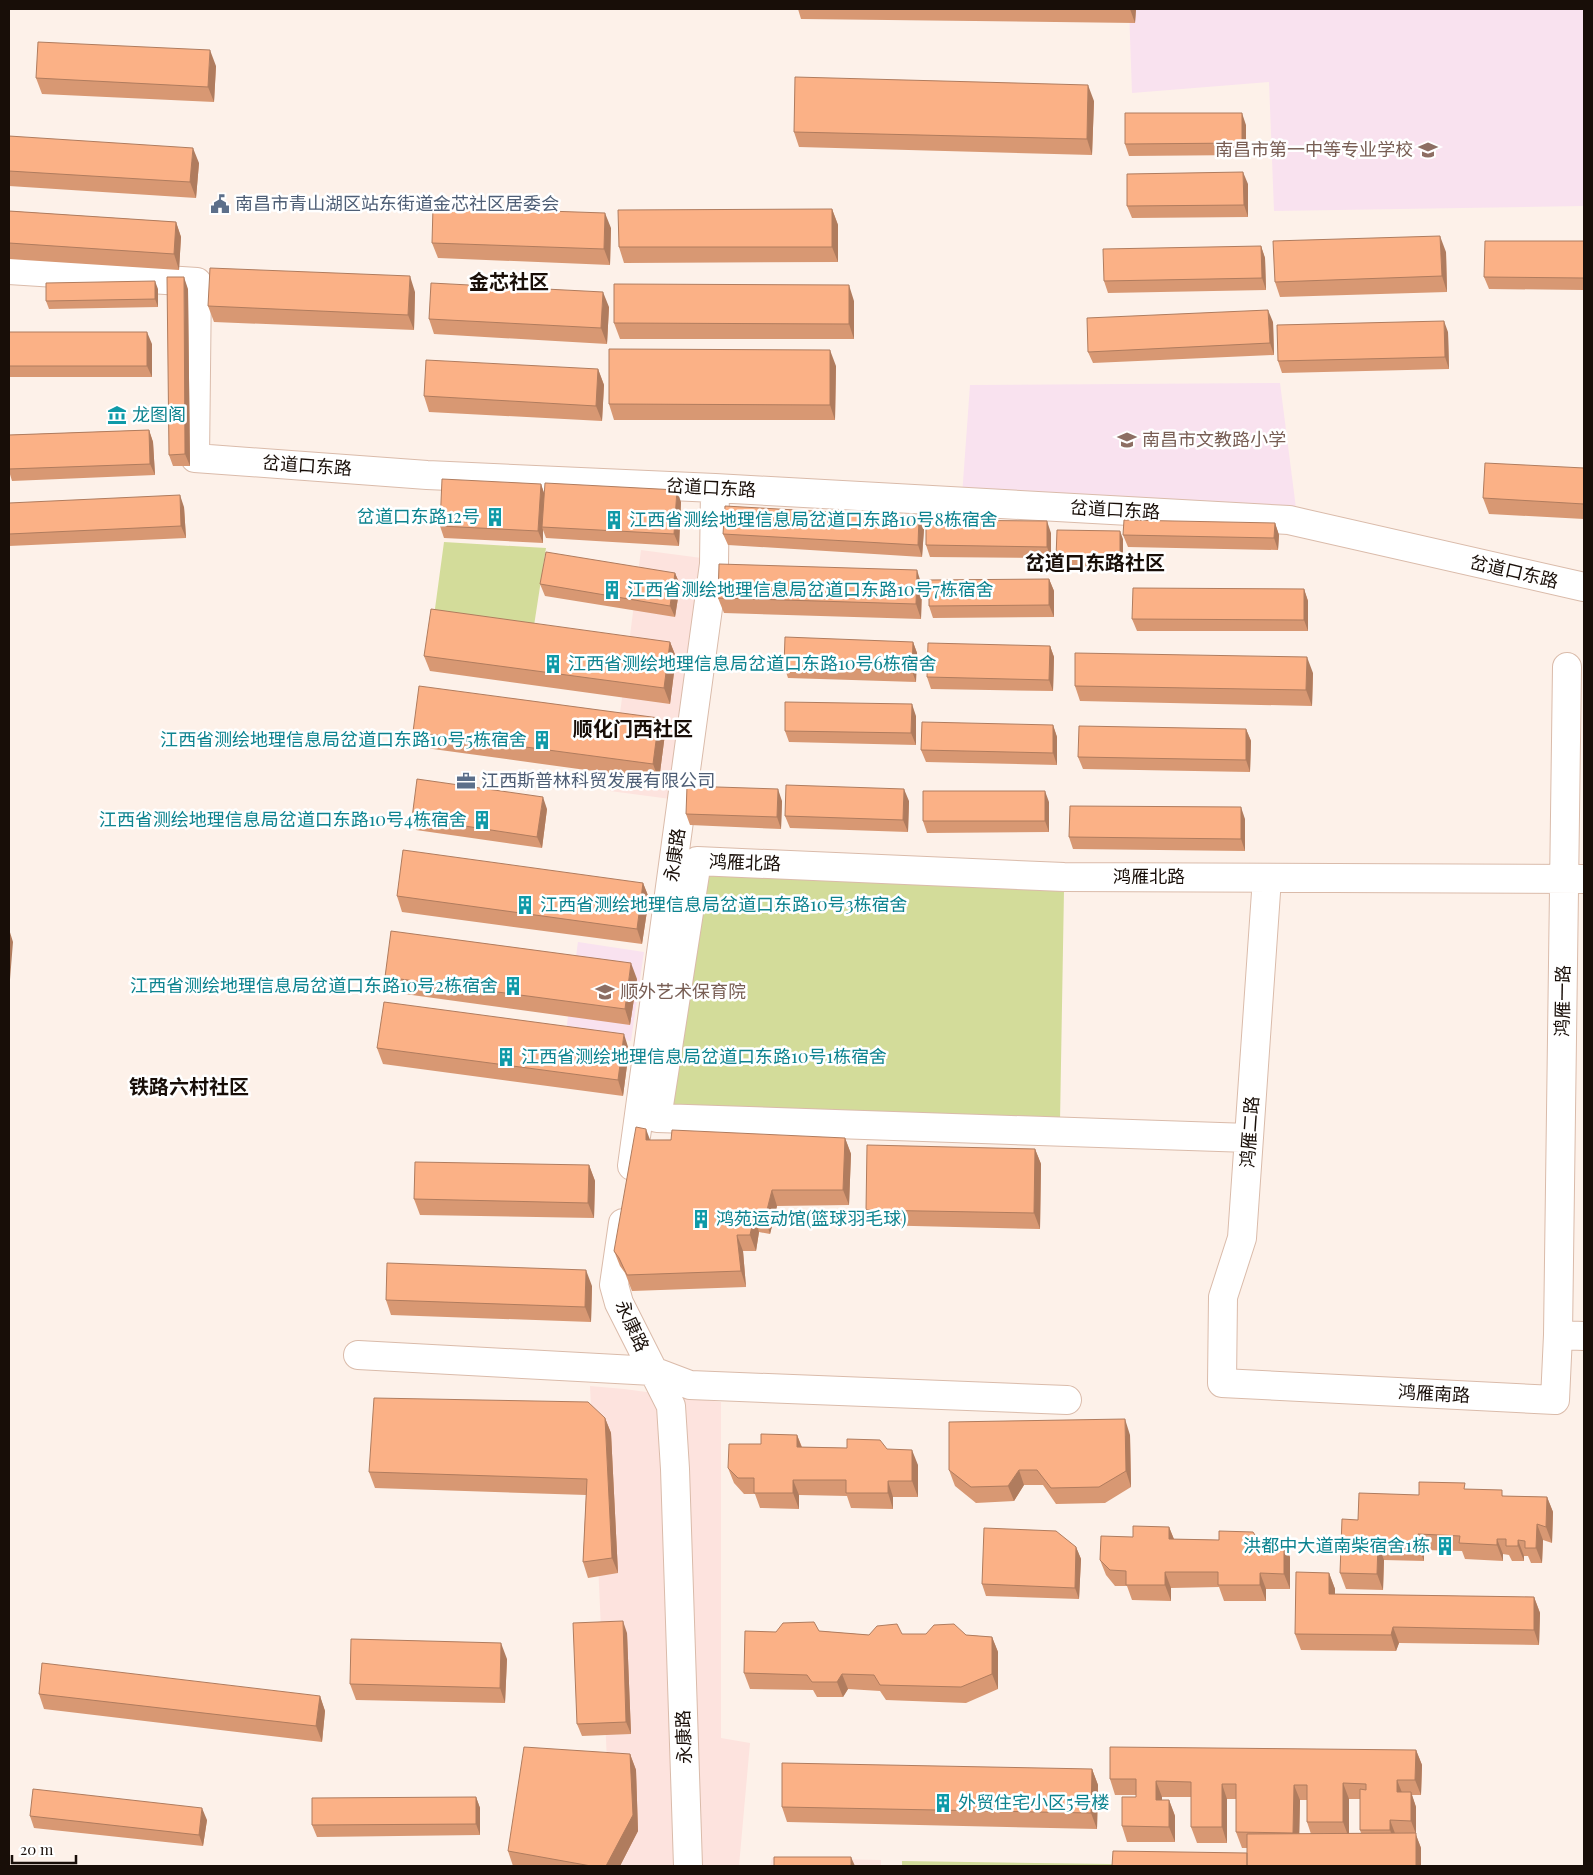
<svg xmlns="http://www.w3.org/2000/svg" width="1593" height="1875" viewBox="0 0 1593 1875" font-family="'Playfair Display','Noto Sans SC',serif">
<style>
.commercial{fill:#fde3de}
.education{fill:#f9e2ef}
.green{fill:#d3dc9a}
.lines{fill:none;stroke-linecap:round;stroke-linejoin:round}
.minor-casing{stroke:#dabbaa;stroke-width:30}
.minor{stroke:#fff;stroke-width:28}
.wall{fill:#d89873;fill-rule:evenodd}
.shaded-wall{fill:#b07c5e}
.building{fill:#fbb186;stroke:#b07c5e}
.labels{text-anchor:middle;stroke-width:5;stroke-linejoin:round;paint-order:stroke}
.education-label{font-size:18px;fill:#785e54;stroke:#fff;text-anchor:start}
.service-label{font-size:18px;fill:#4e5e75;stroke:#fff;text-anchor:start}
.culture-label{font-size:18px;fill:#0d838f;stroke:#fff;text-anchor:start}
.street-label{font-size:18px;fill:#180e08;stroke:#fff}
.quarter-label{font-size:20px;font-weight:bold;fill:#180e08;stroke:#fff}
</style>
<rect width="100%" height="100%" fill="#fdf1e9"/>
<!-- commercial -->
<path class="commercial" d="M641 550 709 559 678 800 610 791Z
M590 1386 624 1389 721 1402V1738L750 1743 739 1866H525L611 1850Z
M772 1858 881 1860V1866H770Z"/>
<!-- education -->
<path class="education" d="M1129 9H1584V206L1274 211 1269 82 1132 93Z
M1280 383 1297 516 962 496 970 385Z
M578 942 644 952 631 1041 566 1032Z"/>
<!-- green -->
<path class="green" d="M444 542 546 548 533 632 434 616Z
M704 870 1064 890 1060 1122 668 1111Z
M902 1861 1112 1864V1866H902Z"/>
<g class="lines">
<!-- minor casing -->
<g class="minor-casing">
<path id="minor" d="M9 270 197 282 195 458 427 475 715 488 1289 520 1584 587
M1267 878 1242 1238 1223 1297 1222 1383 1555 1400 1558 1335 1584 1336
M1249 1138 657 1118 697 861 1064 877 1584 879
M632 1166 714 564 715 488
M623 1223 614 1285 619 1303 671 1406 675 1469 688 1866
M1558 1335 1567 667
M358 1355 653 1371 690 1385 1067 1400"/>
</g>
<!-- minor -->
<use href="#minor" class="minor"/>
</g>
<!-- wall -->
<path class="wall" d="M798 9H1136L1135 23 801 19Z
M216 66 214 102 42 94 36 78Z
M1094 101 1092 155 799 147 794 132Z
M1246 125V155L1129 156 1125 144Z
M9 136 199 163 196 198 9 186Z
M1248 184V217L1132 218 1127 206Z
M832 209 838 225V262L624 263 619 247Z
M9 211 176 222 181 237 179 270 9 259Z
M611 228 610 265 438 258 432 243Z
M1584 241V290L1489 289 1484 277Z
M1261 246 1265 258 1266 290 1108 293 1104 281Z
M1446 252 1447 292 1280 297 1275 282Z
M158 289V307L49 309 46 301Z
M188 289 190 466H173L169 455Z
M415 292 414 330 214 322 208 306Z
M854 301V339H620L614 323Z
M609 307 607 344 434 334 429 319Z
M1273 322 1274 355 1093 363 1088 352Z
M9 332 152 344V377H9Z
M1448 332 1449 369 1282 373 1278 361Z
M836 366 835 420H614L609 404Z
M598 369 604 385 602 421 429 412 424 396Z
M149 430 153 442 155 475 12 481 9 471V435Z
M1584 468V519L1489 514 1483 498Z
M541 484 544 493 681 502 679 546 546 538 543 530V543L444 538 440 526Z
M9 503 184 507 186 538 9 546Z
M1275 523 1279 535 1278 550 1128 547 1123 535Z
M924 529 922 557 728 545 723 534Z
M1051 533V558L930 557 926 545Z
M1123 539V567L1059 566 1056 558Z
M675 573 680 585 675 617 545 596 540 584Z
M1049 579 1054 591V617L933 618 929 606Z
M922 586 921 619 724 613 718 598Z
M1304 589 1308 601V631H1137L1132 619Z
M670 642 676 657 670 704 430 671 424 656Z
M913 642 917 653 916 682 788 678 784 666Z
M1050 646 1054 657 1053 691 931 689 927 677Z
M1313 673 1312 706 1080 701 1075 686Z
M916 716V745L789 742 785 731Z
M1053 725 1057 737V765L926 762 921 750Z
M1246 729 1251 741 1250 772 1083 769 1078 757Z
M413 732 665 734 659 780 418 747Z
M782 801 781 829 690 825 686 814Z
M909 801 908 832 790 828 785 816Z
M1049 802V832L927 833 923 821Z
M547 809 542 848 416 830 412 818Z
M1245 819V851L1073 849 1069 837Z
M643 883 649 898 642 944 402 912 397 896Z
M385 977 637 979 630 1025 390 992Z
M377 1048 629 1050 623 1096 383 1064Z
M845 1138 851 1154 849 1205 777 1206 770 1234 759 1232 756 1251H743L746 1287 632 1291 625 1273 620 1266 614 1251 650 1140Z
M1035 1149 1041 1164 1040 1229 872 1225 866 1210Z
M589 1165 595 1181 594 1218 420 1215 414 1199Z
M592 1286 591 1322 391 1315 386 1300Z
M605 1418 611 1433 618 1573 588 1578 583 1562 586 1495 375 1488 369 1472Z
M797 1435 802 1447 887 1449 918 1465V1497H893V1509L851 1508 847 1496 799 1495V1509L760 1508 755 1494H744L734 1483 728 1468 761 1444Z
M1130 1435 1131 1487 1105 1503 1056 1504 1043 1485H1024L1014 1501 976 1503 955 1486 949 1470Z
M1467 1489 1504 1496 1547 1497 1553 1512 1552 1543 1543 1540 1542 1563H1531L1528 1556H1524V1561H1512L1509 1555 1503 1554V1561L1465 1559 1462 1551 1424 1550V1561L1384 1560 1383 1590 1346 1589 1340 1573 1358 1520 1419 1495Z
M1169 1527 1174 1539 1259 1541 1290 1557V1589H1266V1601H1224L1219 1587 1171 1588V1601L1132 1600 1127 1586H1115L1106 1575 1100 1560 1133 1537Z
M1076 1547 1081 1559 1079 1599 986 1596 982 1584Z
M1329 1573 1335 1589V1594L1534 1597 1540 1613 1539 1645 1399 1643 1396 1651 1301 1650 1295 1634Z
M819 1631 869 1635 902 1634 966 1635 992 1637 998 1652V1689L966 1703 886 1700 880 1691 848 1689 843 1697H817L813 1690 750 1689 744 1673 776 1632Z
M627 1633 631 1734 582 1736 577 1724Z
M507 1659 505 1703 356 1700 350 1684Z
M39 1694 320 1696 325 1711 322 1742 44 1709Z
M1416 1750 1422 1765 1421 1795H1412L1416 1807V1835L1421 1848V1866H1112L1247 1853V1848H1242L1236 1832V1799H1227V1843H1197L1191 1827V1797H1162V1800H1169L1175 1816V1842H1127L1122 1826 1136 1797V1795H1115L1110 1779ZM1349 1799H1360V1830L1361 1833H1349ZM1300 1800H1307V1822L1311 1834H1299Z
M630 1754 636 1770 638 1831 620 1866H513L508 1851Z
M1092 1769 1098 1785 1097 1829 787 1822 782 1807Z
M476 1797 480 1808V1835L317 1837 312 1825Z
M30 1816 207 1820 203 1846 34 1828Z"/>
<!-- shaded-wall -->
<path class="shaded-wall" d="M1130 9H1136L1135 23Z
M210 50 216 66 214 102 208 87Z
M1088 85 1094 101 1092 155 1087 139Z
M1242 113 1246 125V155L1242 143Z
M193 148 199 163 196 198 190 182Z
M1243 172 1248 184V217L1244 205Z
M832 209 838 225V262L832 247Z
M605 213 611 228 610 265 604 249Z
M176 222 181 237 179 270 174 254Z
M1440 236 1446 252 1447 292 1442 276Z
M1261 246 1265 258 1266 290 1262 278Z
M410 276 415 292 414 330 408 315Z
M184 277 188 289 190 466 185 454Z
M155 281 158 289V307L155 299Z
M849 285 854 301V339L849 324Z
M603 292 609 307 607 344 601 328Z
M1268 310 1273 322 1274 355 1270 343Z
M1444 321 1448 332 1449 369 1445 357Z
M147 332 152 344V377L147 366Z
M830 350 836 366 835 420 830 405Z
M598 369 604 385 602 421 596 406Z
M149 430 153 442 155 475 150 464Z
M541 484 545 496 542 527 543 530V543L538 531Z
M677 490 681 502 679 546 674 534Z
M180 495 184 507 186 538 181 526Z
M919 517 924 529 922 557 918 545Z
M1047 521 1051 533V558L1047 547Z
M1275 523 1279 535 1278 550 1274 538Z
M1120 531 1123 539V567L1120 559Z
M917 570 922 586 921 619 916 604Z
M675 573 680 585 675 617 670 606Z
M1049 579 1054 591V617L1049 605Z
M1304 589 1308 601V631L1304 620Z
M670 642 676 657 670 704 664 688Z
M913 642 917 653 916 682 912 671Z
M1050 646 1054 657 1053 691 1049 680Z
M1307 657 1313 673 1312 706 1306 690Z
M912 704 916 716V745L911 733Z
M659 718 665 734 659 780 653 764Z
M1053 725 1057 737V765L1053 753Z
M1246 729 1251 741 1250 772 1246 760Z
M778 789 782 801 781 829 777 817Z
M904 789 909 801 908 832 903 820Z
M1045 791 1049 802V832L1045 821Z
M543 797 547 809 542 848 537 837Z
M1241 807 1245 819V851L1241 839Z
M643 883 649 898 642 944 637 929Z
M9 929 13 942 9 992Z
M631 963 637 979 630 1025 625 1009Z
M624 1034 629 1050 623 1096 618 1080Z
M646 1129 652 1145 646 1140Z
M845 1138 851 1154 849 1205 843 1190Z
M1035 1149 1041 1164 1040 1229 1034 1213Z
M589 1165 595 1181 594 1218 588 1203Z
M772 1190 777 1206 770 1234 765 1218Z
M754 1217 759 1232 756 1251 750 1235Z
M737 1235 743 1251 746 1287 741 1271Z
M586 1270 592 1286 591 1322 585 1307Z
M605 1418 611 1433 618 1573 612 1558Z
M1125 1419 1130 1435 1131 1487 1126 1471Z
M797 1435 803 1451 797 1447Z
M912 1450 918 1465V1497L912 1481Z
M1019 1470 1024 1485 1014 1501 1008 1486Z
M793 1480 799 1495V1509L793 1493Z
M888 1481 893 1497V1509L888 1493Z
M1547 1497 1553 1512 1552 1543 1546 1527Z
M1537 1524 1543 1540 1542 1563 1536 1548Z
M1169 1527 1175 1542 1169 1539Z
M1418 1534 1424 1550V1561L1418 1546Z
M1497 1539 1503 1554V1561L1497 1545Z
M1518 1540 1524 1556V1561L1518 1546Z
M1284 1541 1290 1557V1589L1284 1574Z
M1378 1544 1384 1560 1383 1590 1377 1574Z
M1076 1547 1081 1559 1079 1599 1075 1588Z
M1165 1572 1171 1588V1601L1165 1585Z
M1260 1573 1266 1589V1601L1260 1585Z
M1329 1573 1335 1589V1609L1329 1594Z
M1534 1597 1540 1613 1539 1645 1534 1630Z
M623 1621 627 1633 631 1734 626 1722Z
M1393 1627 1399 1643 1396 1651 1391 1635Z
M992 1637 998 1652V1689L992 1674Z
M501 1643 507 1659 505 1703 500 1688Z
M842 1674 848 1689 843 1697 837 1682Z
M320 1696 325 1711 322 1742 316 1726Z
M1416 1750 1422 1765 1421 1795 1415 1780Z
M630 1754 636 1770 638 1831 620 1866H606Z
M1092 1769 1098 1785 1097 1829 1091 1813Z
M1397 1780 1403 1795 1397 1792Z
M1156 1781 1162 1797V1815L1156 1800Z
M1343 1783 1349 1799V1838L1343 1822Z
M1222 1784 1227 1799V1843L1222 1827Z
M1294 1785 1300 1800 1299 1848 1293 1833Z
M1411 1792 1416 1807V1835L1421 1848V1866H1416V1834L1411 1821Z
M476 1797 480 1808V1835L476 1824Z
M1169 1800 1175 1816V1842L1169 1827Z
M202 1808 207 1820 203 1846 199 1835Z
M1390 1820 1396 1836V1846L1390 1830Z
M851 1857 855 1866H851Z"/>
<!-- building -->
<path class="building" d="M38 42 210 50 208 87 36 78Z
M795 77 1088 85 1087 139 794 132Z
M1125 113H1242V143L1125 144Z
M9 136 193 148 190 182 9 171Z
M1243 172 1244 205 1127 206V174Z
M433 207 605 213 604 249 432 243Z
M832 209V247H619L618 210Z
M9 211 176 222 174 254 9 243Z
M1440 236 1442 276 1275 282 1273 241Z
M1485 241H1584V278L1484 277Z
M1261 246 1262 278 1104 281 1103 249Z
M210 268 410 276 408 315 208 306Z
M167 277H184L185 454 169 455Z
M155 281V299L46 301V283Z
M431 283 603 292 601 328 429 319Z
M614 284 849 285V324L614 323Z
M1268 310 1270 343 1088 352 1087 318Z
M1444 321 1445 357 1278 361 1277 325Z
M9 332H147V366H9Z
M609 349 830 350V405L609 404Z
M426 360 598 369 596 406 424 396Z
M149 430 150 464 9 469V435Z
M1485 463 1584 468V504L1483 498Z
M442 479 541 484 538 531 440 526Z
M545 483 677 490 674 534 542 527Z
M180 495 181 526 9 534V503Z
M725 506 919 517 918 545 723 534Z
M926 520 1047 521V547L926 545Z
M1124 520 1275 523 1274 538 1123 535Z
M1057 530 1120 531V559L1056 558Z
M546 552 675 573 670 606 540 584Z
M719 564 917 570 916 604 718 598Z
M1049 579V605L929 606V580Z
M1133 588 1304 589V620L1132 619Z
M431 609 670 642 664 688 424 656Z
M785 637 913 642 912 671 784 666Z
M928 643 1050 646 1049 680 927 677Z
M1075 653 1307 657 1306 690 1075 686Z
M419 686 659 718 653 764 413 732Z
M785 702 912 704 911 733 785 731Z
M922 722 1053 725V753L921 750Z
M1079 726 1246 729V760L1078 757Z
M417 779 543 797 537 837 412 818Z
M786 785 904 789 903 820 785 816Z
M687 786 778 789 777 817 686 814Z
M923 791H1045V821H923Z
M1070 806 1241 807V839L1069 837Z
M403 850 643 883 637 929 397 896Z
M391 931 631 963 625 1009 385 977Z
M384 1002 624 1034 618 1080 377 1048Z
M636 1127 646 1129V1140H671L672 1130 845 1138 843 1190H772L765 1218 754 1217 750 1235H737L741 1271 627 1275 619 1258 614 1251Z
M867 1145 1035 1149 1034 1213 866 1210Z
M415 1162 589 1165 588 1203 414 1199Z
M387 1263 586 1270 585 1307 386 1300Z
M374 1398 588 1402 605 1418 612 1558 583 1562 587 1479 369 1472Z
M1125 1419 1126 1471 1099 1487 1051 1488 1037 1470H1019L1008 1486 971 1487 949 1470V1422Z
M761 1434 797 1435V1447L847 1448V1439L880 1440 887 1449 912 1450V1481H888V1493H846V1480H793V1493H754V1478H738L728 1468 729 1444H761Z
M1419 1482 1465 1483 1464 1489 1502 1490V1496L1547 1497 1546 1527 1537 1524 1536 1548H1525V1541L1518 1540V1546H1506V1539H1497V1545L1459 1543 1460 1536 1418 1534V1546L1378 1544 1377 1574 1340 1573 1342 1519 1358 1520 1359 1493 1419 1495Z
M1133 1526 1169 1527V1539L1219 1540V1531L1253 1532 1259 1541H1284V1574L1260 1573V1585H1218V1572H1165V1585H1126V1571L1110 1570 1100 1560 1101 1536 1133 1537Z
M984 1528 1056 1531 1076 1547 1075 1588 982 1584Z
M1296 1572 1329 1573V1594L1534 1597V1630L1393 1627 1391 1635 1295 1634Z
M623 1621 626 1722 577 1724 573 1623Z
M814 1622 819 1631 869 1635 877 1626 897 1624 902 1634H926L934 1625 954 1624 966 1635 992 1637V1674L961 1687 880 1685 874 1675 842 1674 837 1682H812L807 1675 744 1673 745 1631 776 1632 783 1623Z
M351 1639 501 1643 500 1688 350 1684Z
M42 1663 320 1696 316 1726 39 1694Z
M524 1747 630 1754 633 1815 606 1866H591L508 1851Z
M1110 1747 1416 1750 1415 1780H1397V1792H1411V1821L1390 1820V1830H1360V1789L1366 1790V1784L1343 1783V1822H1307V1785H1294L1293 1833 1236 1832V1784H1222V1827H1191V1782L1156 1781V1800H1169V1827L1122 1826V1797H1136V1779H1110Z
M782 1763 1092 1769 1091 1813 782 1807Z
M33 1789 202 1808 199 1835 30 1816Z
M476 1797V1824L312 1825V1798Z
M1416 1833V1866H1247V1834Z
M1113 1851 1247 1853V1866H1112Z
M774 1857H851V1866H774Z"/>
<!-- icons -->
<defs>
<g id="school-bare" transform="scale(1.5)"><path d="M0-5L7-2L0 1L-7-2ZM-4 1L0 2.5L4 1V4Q0 6-4 4Z" fill="#8d6e63" stroke="#fff" stroke-width="2.5" paint-order="stroke"/></g>
<g id="civic-bare" transform="scale(1.5)"><path d="M-.6-6.5H3V-4.5H.6V-3L4-1V1h2V6H-6V1h2V-1L-.6-3ZM-1.2 2.5V6h2.4V2.5Z" fill="#5c6f8a" stroke="#fff" stroke-width="2.5" paint-order="stroke"/></g>
<g id="museum-bare" transform="scale(1.5)"><path d="M0-6L6-3V-2H-6V-3ZM-5-1h2V3h-2ZM-1-1h2V3h-2ZM3-1h2V3H3ZM-6 4H6V6H-6Z" fill="#0f9aa8" stroke="#fff" stroke-width="2.5" paint-order="stroke"/></g>
<g id="building-bare" transform="scale(1.5)"><path d="M-4-6H4V6H1V3H-1V6H-4ZM-2.5-4.3h1.7v1.8h-1.7ZM.8-4.3h1.7v1.8H.8ZM-2.5-1h1.7V.8h-1.7ZM.8-1h1.7V.8H.8Z" fill="#0f9aa8" stroke="#fff" stroke-width="2.5" paint-order="stroke"/></g>
<g id="office-bare" transform="scale(1.5)"><path d="M-6-3h4V-5.5h4V-3h4V5H-6ZM-1-4.5V-3h2v-1.5ZM-6 0V1H6V0Z" fill="#5c6f8a" stroke="#fff" stroke-width="2.5" paint-order="stroke"/></g>
</defs>
<g fill-rule="evenodd">
<use href="#school-bare" x="1428" y="150"/>
<use href="#civic-bare" x="220" y="204"/>
<use href="#museum-bare" x="117" y="415"/>
<use href="#school-bare" x="1127" y="440"/>
<use href="#building-bare" x="495" y="517"/>
<use href="#building-bare" x="614" y="520"/>
<use href="#building-bare" x="612" y="590"/>
<use href="#building-bare" x="553" y="664"/>
<use href="#building-bare" x="542" y="740"/>
<use href="#office-bare" x="466" y="781"/>
<use href="#building-bare" x="482" y="820"/>
<use href="#building-bare" x="525" y="905"/>
<use href="#building-bare" x="513" y="986"/>
<use href="#school-bare" x="605" y="992"/>
<use href="#building-bare" x="506" y="1057"/>
<use href="#building-bare" x="701" y="1219"/>
<use href="#building-bare" x="1445" y="1546"/>
<use href="#building-bare" x="943" y="1803"/>
</g>
<g class="labels">
<!-- education labels -->
<g class="education-label">
<text x="1413" y="156" text-anchor="end">南昌市第一中等专业学校</text>
<text x="1142" y="446">南昌市文教路小学</text>
<text x="620" y="998">顺外艺术保育院</text>
</g>
<!-- service labels -->
<g class="service-label">
<text x="235" y="210">南昌市青山湖区站东街道金芯社区居委会</text>
<text x="481" y="787">江西斯普林科贸发展有限公司</text>
</g>
<!-- culture labels -->
<g class="culture-label">
<text x="132" y="421">龙图阁</text>
<text x="480" y="523" text-anchor="end">岔道口东路12号</text>
<text x="629" y="526">江西省测绘地理信息局岔道口东路10号8栋宿舍</text>
<text x="627" y="596">江西省测绘地理信息局岔道口东路10号7栋宿舍</text>
<text x="568" y="670">江西省测绘地理信息局岔道口东路10号6栋宿舍</text>
<text x="527" y="746" text-anchor="end">江西省测绘地理信息局岔道口东路10号5栋宿舍</text>
<text x="467" y="826" text-anchor="end">江西省测绘地理信息局岔道口东路10号4栋宿舍</text>
<text x="540" y="911">江西省测绘地理信息局岔道口东路10号3栋宿舍</text>
<text x="498" y="992" text-anchor="end">江西省测绘地理信息局岔道口东路10号2栋宿舍</text>
<text x="521" y="1063">江西省测绘地理信息局岔道口东路10号1栋宿舍</text>
<text x="716" y="1225">鸿苑运动馆(篮球羽毛球)</text>
<text x="1430" y="1552" text-anchor="end">洪都中大道南柴宿舍1栋</text>
<text x="958" y="1809">外贸住宅小区5号楼</text>
</g>
<!-- street labels -->
<g class="street-label">
<text transform="translate(307 466) rotate(4)" y="6">岔道口东路</text>
<text transform="translate(711 488) rotate(3)" y="6">岔道口东路</text>
<text transform="translate(1115 510) rotate(3)" y="6">岔道口东路</text>
<text transform="translate(1514 572) rotate(13)" y="6">岔道口东路</text>
<text transform="translate(675 855) rotate(-82)" y="6">永康路</text>
<text transform="translate(745 863) rotate(2)" y="6">鸿雁北路</text>
<text x="1149" y="883">鸿雁北路</text>
<text transform="translate(1563 1001) rotate(-89)" y="6">鸿雁一路</text>
<text transform="translate(1250 1132) rotate(-86)" y="6">鸿雁二路</text>
<text transform="translate(632 1326) rotate(65)" y="6">永康路</text>
<text transform="translate(1434 1394) rotate(3)" y="6">鸿雁南路</text>
<text transform="translate(684 1737) rotate(-92)" y="6">永康路</text>
</g>
<!-- quarter labels -->
<g class="quarter-label">
<text x="509" y="289">金芯社区</text>
<text x="1095" y="570">岔道口东路社区</text>
<text x="633" y="736">顺化门西社区</text>
<text x="189" y="1094">铁路六村社区</text>
</g>
</g>
<!-- border -->
<rect width="1593" height="1875" fill="none" stroke="#180e08" stroke-width="20"/>
<!-- scale -->
<path d="M12 1855v8h64v-8" fill="none" stroke="#180e08" stroke-width="2.5"/>
<text x="20" y="1855" font-size="15" fill="#180e08" stroke="#ffffff" stroke-width="4" paint-order="stroke">20 m</text>
</svg>
